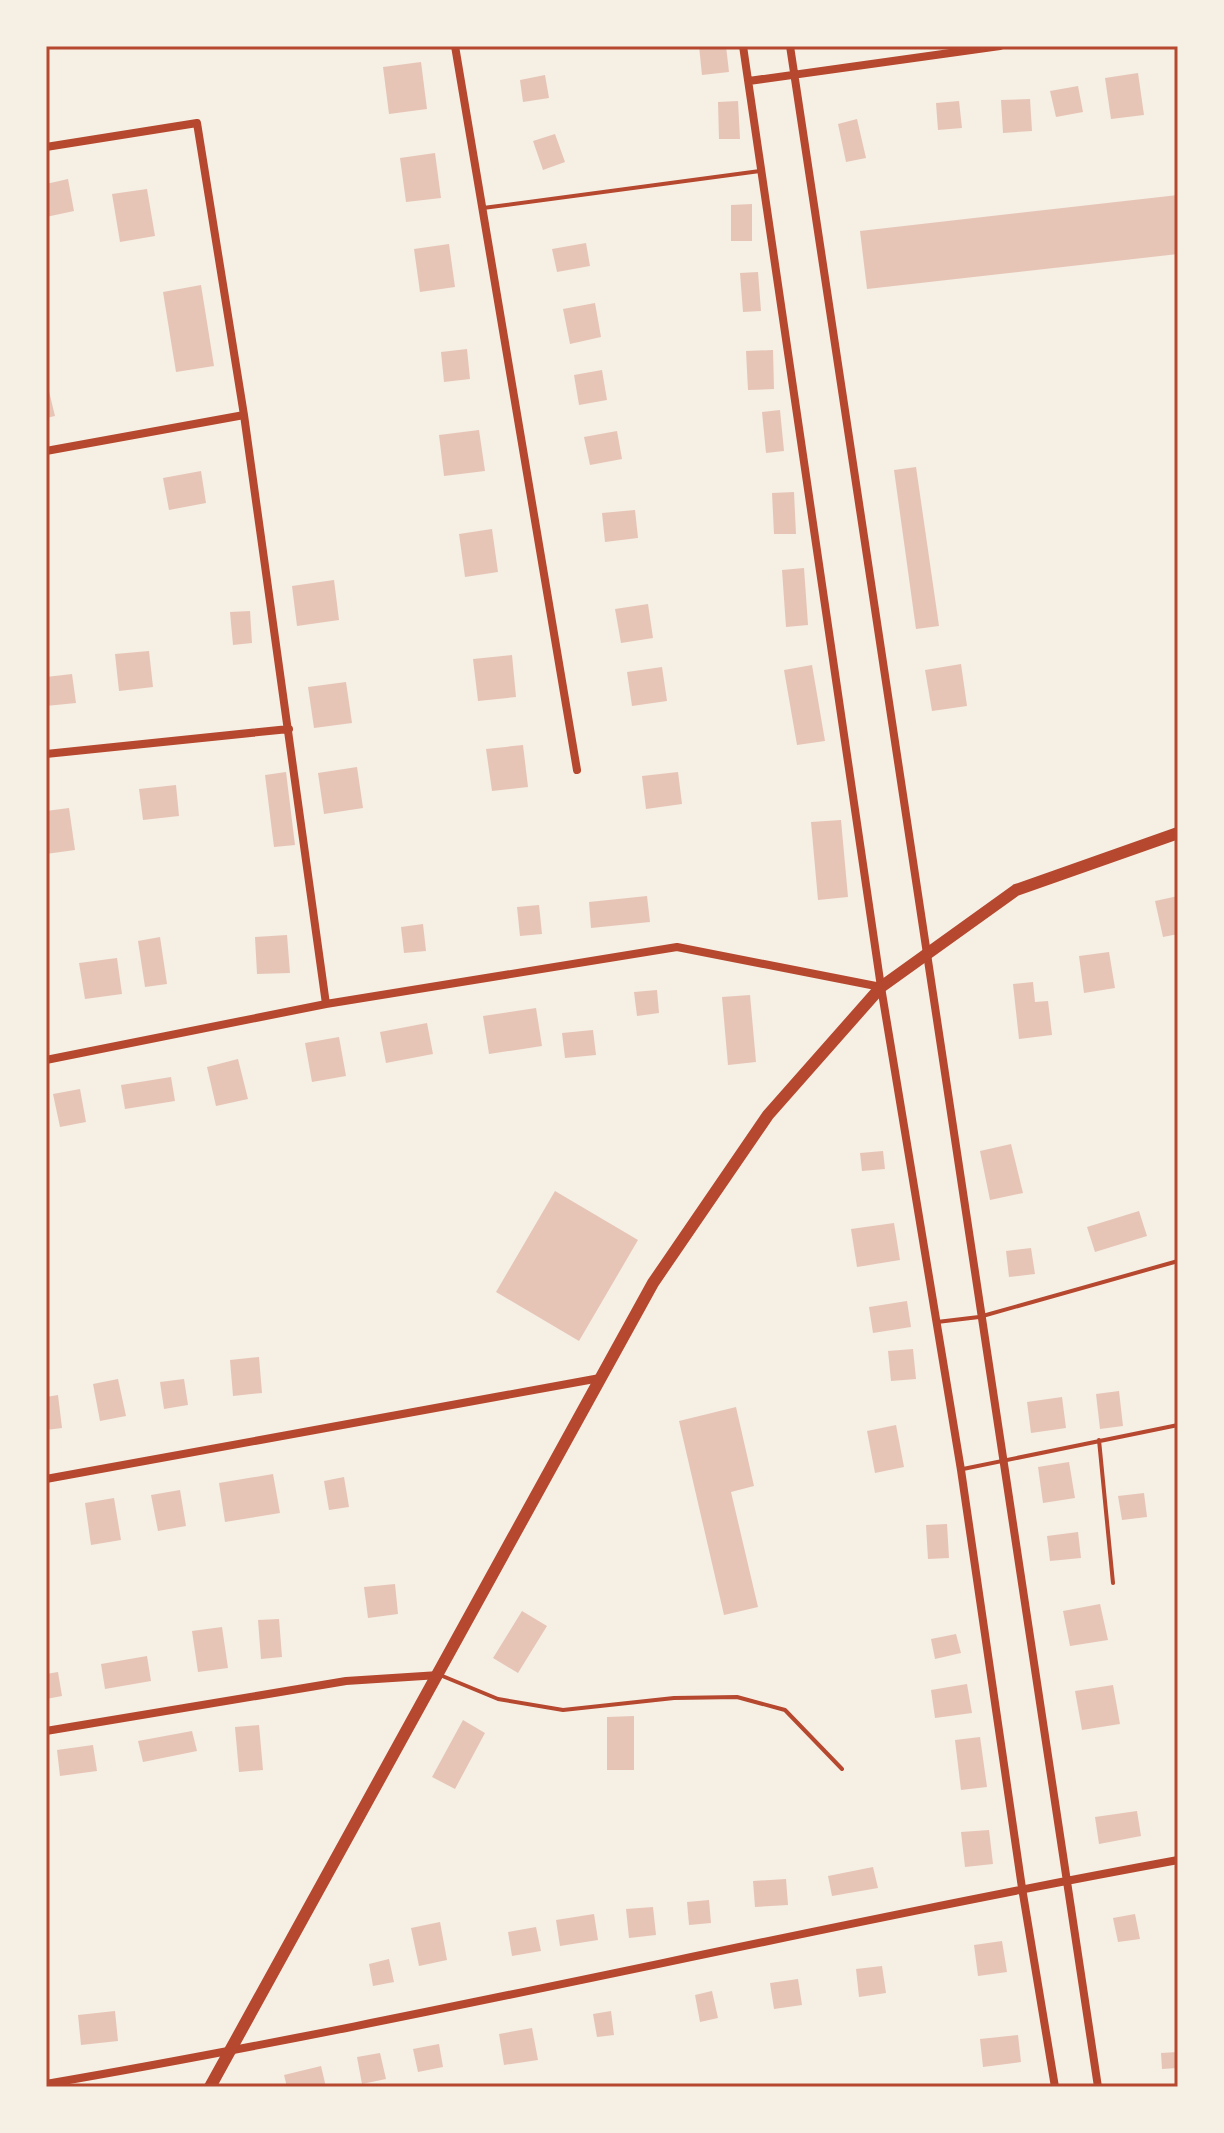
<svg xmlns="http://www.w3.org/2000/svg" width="1224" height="2133" viewBox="0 0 1224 2133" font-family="'Noto Sans',sans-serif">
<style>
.building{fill:#e6c5b7}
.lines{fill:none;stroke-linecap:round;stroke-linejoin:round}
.service{stroke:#b5482f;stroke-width:4}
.minor{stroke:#b5482f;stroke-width:8}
.secondary{stroke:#b5482f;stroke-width:12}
.neatline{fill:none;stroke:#b5482f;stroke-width:3}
</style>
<rect width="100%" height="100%" fill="#f6efe4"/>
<!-- building -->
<path class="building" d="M699 46H726L729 72 702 75Z
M421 62 427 109 389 114 383 67Z
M1138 73 1144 115 1111 119 1105 78Z
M545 75 549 98 523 102 520 80Z
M1078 86 1083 112 1056 117 1050 91Z
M1030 99 1032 131 1003 133 1001 100Z
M738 101 740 139H719L718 102Z
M959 101 962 128 938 130 936 103Z
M857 119 866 158 846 162 838 124Z
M555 134 565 162 543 170 533 141Z
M435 153 441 198 406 202 400 158Z
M68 179 74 211 46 217V184Z
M147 189 155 236 120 242 112 194Z
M1178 195V254L867 289 860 231Z
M752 204V241H731V205Z
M586 243 590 266 557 272 552 249Z
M449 244 455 287 420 292 414 249Z
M758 272 761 311 743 312 740 273Z
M201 285 214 366 176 372 163 292Z
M595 303 601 337 570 344 563 309Z
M467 349 470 379 444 382 441 352Z
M773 350 774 389 748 390 746 351Z
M602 370 607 400 579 405 574 375Z
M46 379 55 416 46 418Z
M780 410 784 451 766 453 762 412Z
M479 430 485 471 444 476 439 435Z
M617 431 622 459 590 465 584 437Z
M916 467 939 626 916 629 894 470Z
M201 471 206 503 169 510 163 478Z
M794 492 796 534H774L772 493Z
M635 510 638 538 605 542 602 513Z
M492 529 498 572 465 577 459 534Z
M804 568 808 625 786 627 782 570Z
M334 580 339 620 297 626 292 586Z
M648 604 653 638 621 643 615 609Z
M250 611 252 643 233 645 230 612Z
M149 651 153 687 119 691 115 654Z
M512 655 516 697 478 701 473 659Z
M961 664 967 706 932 711 925 670Z
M812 665 825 741 797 745 784 670Z
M662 667 667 701 632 706 627 672Z
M72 674 76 703 46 706V677Z
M346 682 352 723 314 728 308 687Z
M523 745 528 787 492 791 486 749Z
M357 767 363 808 324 814 318 773Z
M286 772 295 845 274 847 265 775Z
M678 772 682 804 646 809 642 776Z
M176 785 179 816 143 820 139 789Z
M69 808 75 850 46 854V811Z
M841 820 848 897 818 900 811 822Z
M647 896 650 922 591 928 589 902Z
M1178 896V934L1163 937 1155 901Z
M539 905 542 934 520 936 517 907Z
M423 924 426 951 404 953 401 927Z
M287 935 290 973 257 974 255 937Z
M160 937 167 984 145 987 138 941Z
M1109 952 1115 988 1084 993 1079 956Z
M117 958 122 994 85 999 79 963Z
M1033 982 1035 1002 1048 1001 1052 1035 1019 1039 1013 984Z
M657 990 659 1013 637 1016 634 992Z
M750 995 756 1062 728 1065 722 997Z
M536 1008 542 1046 489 1054 483 1016Z
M427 1023 433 1054 386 1063 380 1032Z
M593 1030 596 1055 565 1058 562 1033Z
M339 1037 346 1076 312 1082 305 1043Z
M238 1059 248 1099 216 1106 207 1067Z
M171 1077 175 1101 125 1109 121 1085Z
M80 1089 86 1122 60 1127 53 1094Z
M1011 1144 1023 1193 990 1200 980 1151Z
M883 1151 885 1169 862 1171 860 1153Z
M555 1191 638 1240 579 1341 496 1292Z
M1139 1211 1147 1236 1095 1252 1087 1227Z
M894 1223 900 1260 857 1267 851 1229Z
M1031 1248 1035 1274 1009 1277 1006 1251Z
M907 1301 911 1327 873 1333 869 1307Z
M913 1349 916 1379 891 1381 888 1351Z
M259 1357 262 1393 233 1396 230 1360Z
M118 1379 126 1416 100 1421 93 1384Z
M184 1379 188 1405 164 1409 160 1382Z
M1119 1391 1123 1426 1100 1429 1096 1394Z
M58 1395 62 1428 46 1430V1397Z
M1062 1397 1066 1428 1031 1433 1027 1402Z
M736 1407 754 1486 731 1492 758 1607 724 1615 679 1421Z
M896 1425 904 1467 875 1473 867 1431Z
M1069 1462 1075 1498 1043 1503 1038 1467Z
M273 1474 280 1513 225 1522 219 1483Z
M344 1477 349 1507 329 1510 324 1481Z
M180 1490 186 1526 158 1531 151 1495Z
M1144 1493 1147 1517 1122 1520 1118 1496Z
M114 1498 121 1540 91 1545 85 1503Z
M947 1524 949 1558 928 1559 926 1525Z
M1078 1532 1081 1558 1050 1561 1047 1536Z
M395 1584 398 1614 368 1618 364 1587Z
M1100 1604 1108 1640 1070 1646 1063 1611Z
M522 1611 547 1626 518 1673 493 1658Z
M279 1619 282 1657 261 1659 258 1620Z
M222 1627 228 1668 198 1672 192 1631Z
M956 1634 961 1653 935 1659 931 1639Z
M147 1656 151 1681 105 1689 101 1664Z
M58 1672 62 1696 46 1699V1674Z
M967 1684 972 1713 935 1718 931 1690Z
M1113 1685 1120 1724 1082 1730 1075 1691Z
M634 1716V1770H607V1717Z
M463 1720 485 1733 455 1789 432 1777Z
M259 1725 263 1770 239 1772 235 1727Z
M192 1731 197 1751 143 1762 138 1741Z
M980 1737 987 1787 961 1790 955 1740Z
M93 1745 97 1771 60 1776 57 1750Z
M1137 1811 1141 1836 1099 1844 1095 1817Z
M989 1830 993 1864 965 1867 961 1832Z
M873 1867 878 1888 832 1896 828 1876Z
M786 1879 788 1905 755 1907 753 1881Z
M709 1900 711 1923 689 1925 687 1902Z
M653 1907 656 1935 629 1938 626 1909Z
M594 1914 598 1940 560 1946 556 1920Z
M1135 1914 1140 1939 1118 1942 1113 1918Z
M440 1922 447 1960 419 1966 411 1928Z
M536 1927 541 1951 512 1956 508 1932Z
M1002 1941 1007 1972 978 1976 974 1945Z
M389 1959 394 1982 373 1986 369 1964Z
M882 1966 886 1993 859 1997 856 1969Z
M798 1979 802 2005 774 2009 770 1983Z
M712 1991 718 2018 700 2022 695 1995Z
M115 2011 118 2041 81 2045 78 2015Z
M611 2011 614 2035 597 2037 593 2014Z
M532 2028 538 2060 504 2065 499 2034Z
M1018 2035 1021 2062 983 2067 980 2039Z
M439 2044 443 2067 418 2072 413 2049Z
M1178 2052V2068L1162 2069 1161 2053Z
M380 2053 386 2079 362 2084 357 2057Z
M321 2066 326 2087H287L284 2075Z"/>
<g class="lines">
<!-- service -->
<path class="service" d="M483 208 760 171
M937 1322 979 1317 1178 1261
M1099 1440 1113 1583
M963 1469 1178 1425
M440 1675 498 1699 563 1710 674 1698 737 1697 785 1710 842 1769"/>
<!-- minor -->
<path class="minor" d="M455 46 577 770
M743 46 881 987 961 1470 1022 1888 1055 2087
M790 46 1098 2087
M749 81 1000 46
M46 147 197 123 244 415 326 1004
M46 451 244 415
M46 754 289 729
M46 1060 326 1004 677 947 881 987
M46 1479 600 1378
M46 1731 346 1681 439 1675
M46 2084C425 2019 800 1929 1178 1860"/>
<!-- secondary -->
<path class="secondary" d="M210 2087 653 1283 768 1115 881 987 1016 890 1178 833"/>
</g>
<!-- border -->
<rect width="1224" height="2133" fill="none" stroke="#f6efe4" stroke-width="96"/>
<rect x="48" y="48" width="1128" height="2037" class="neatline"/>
</svg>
